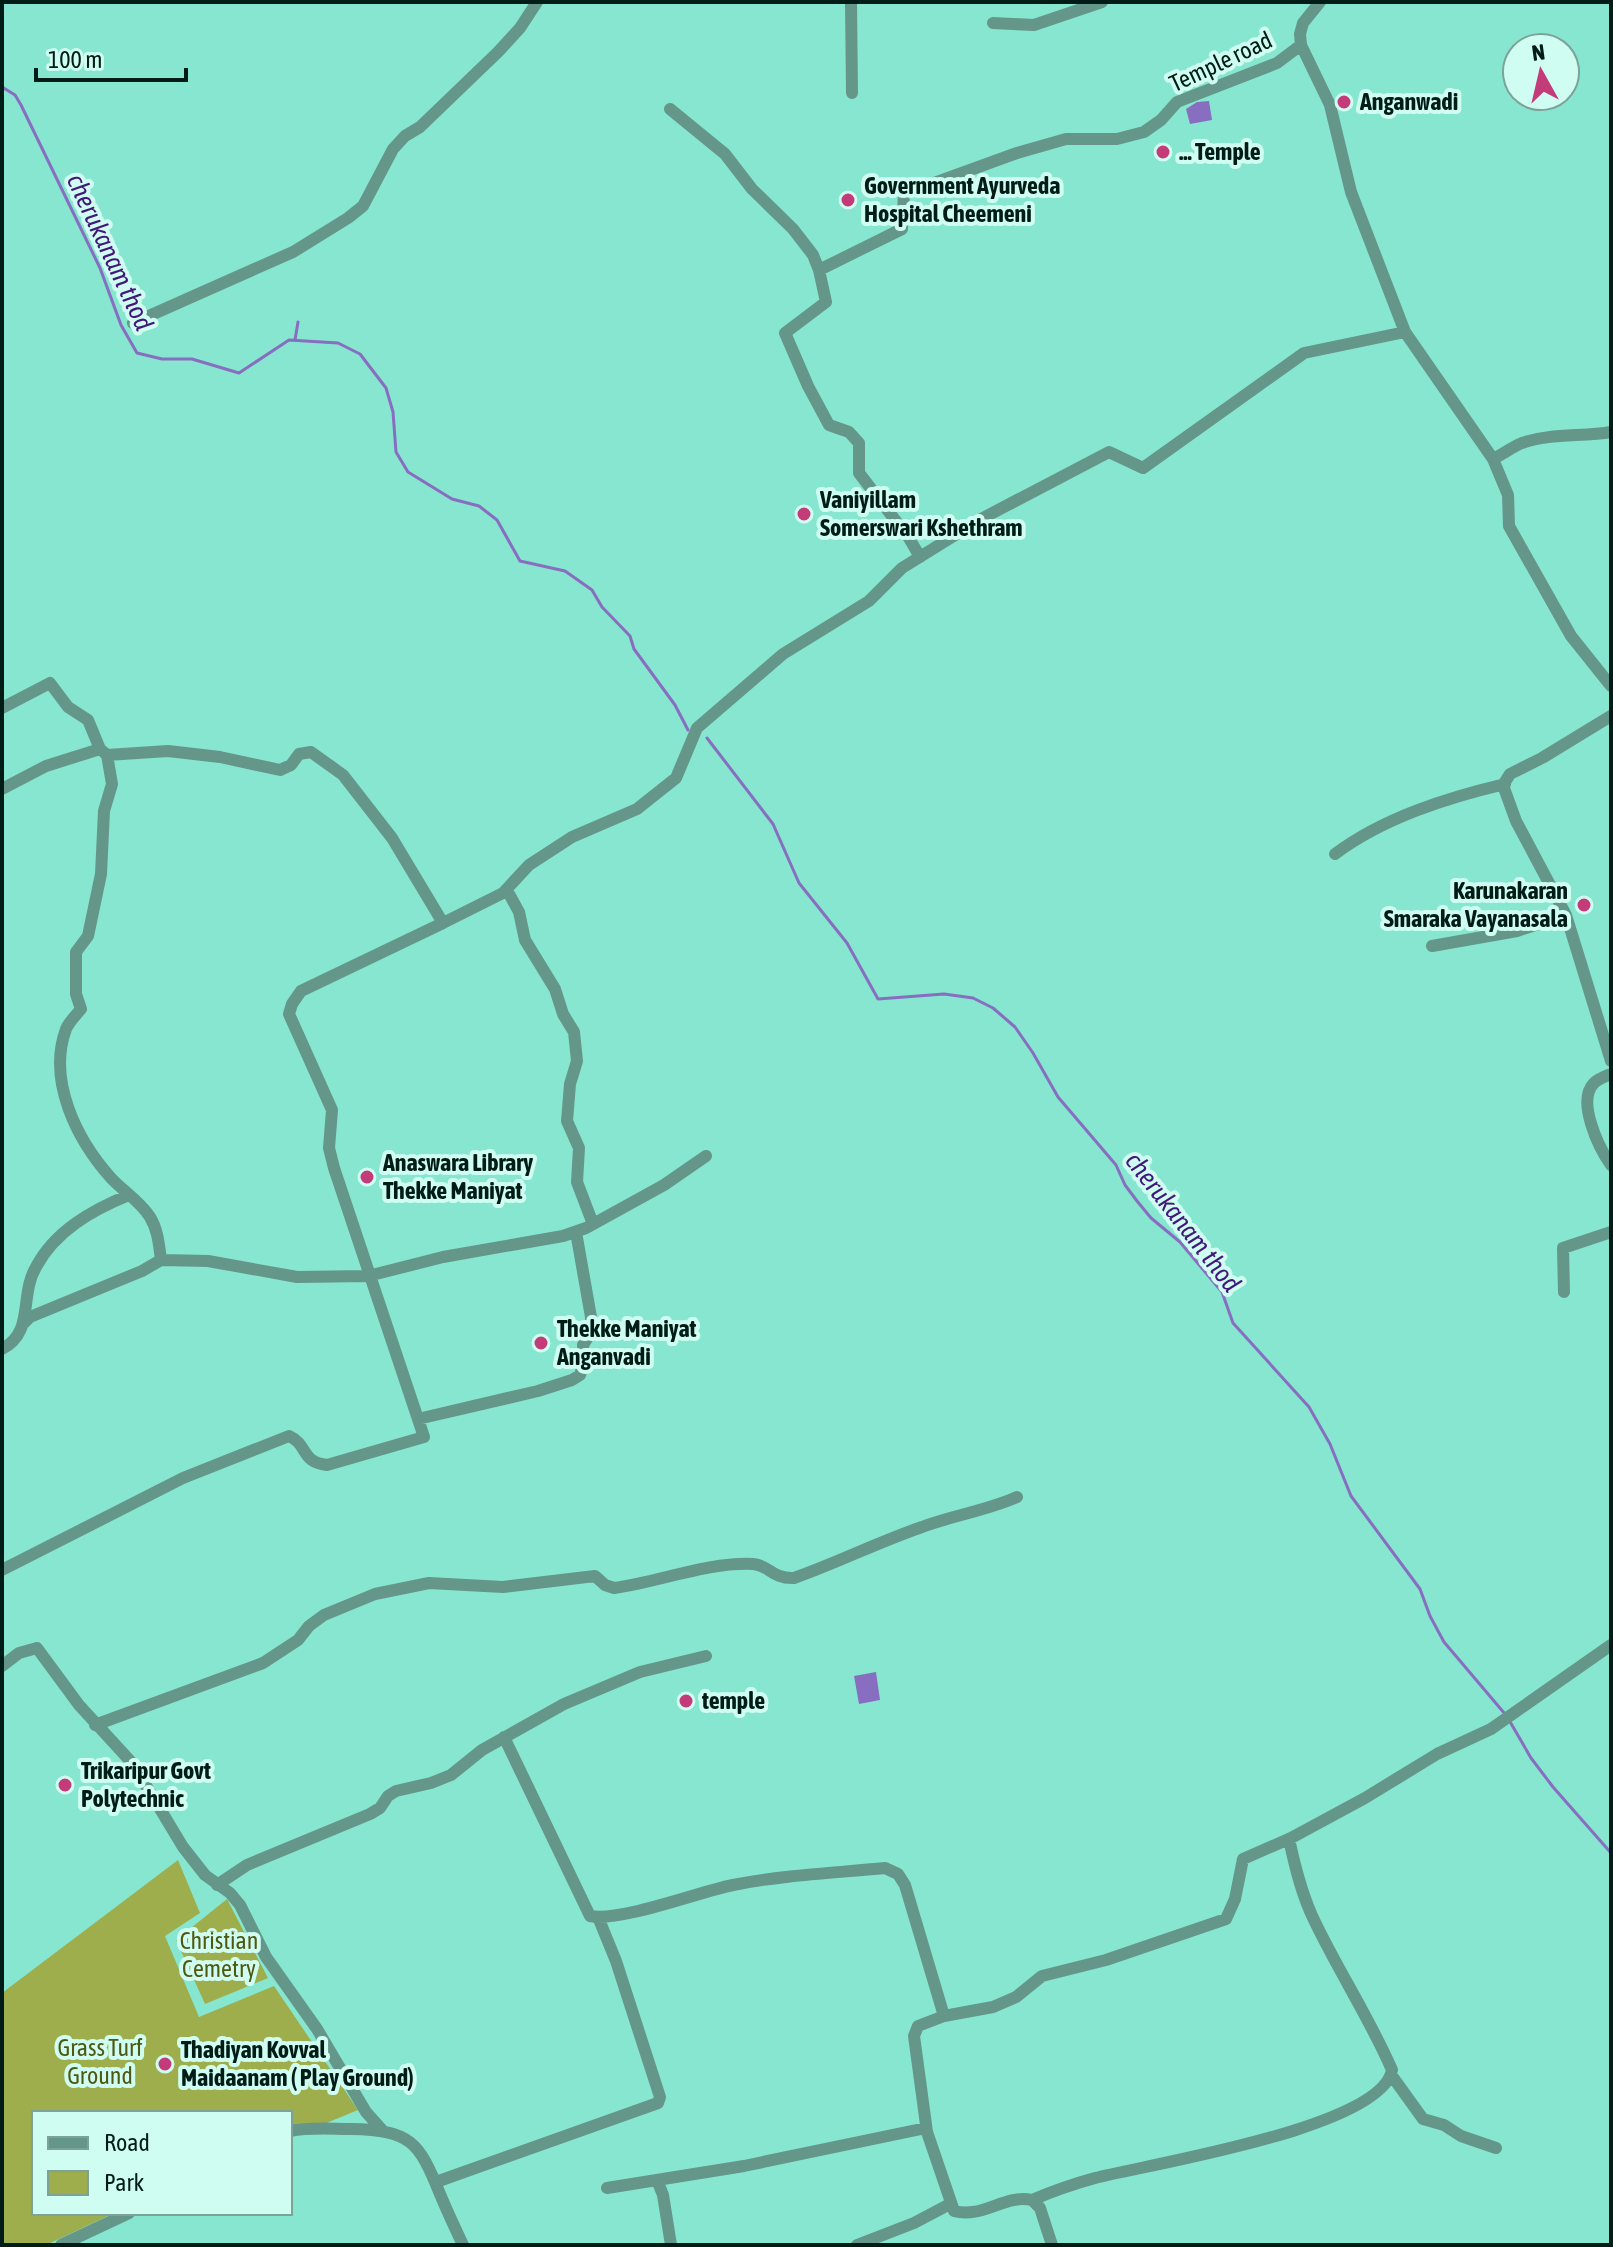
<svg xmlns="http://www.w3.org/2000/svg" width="1613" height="2247" viewBox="0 0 1613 2247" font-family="'Asap Condensed',sans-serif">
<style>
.green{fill:#9fae4d}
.water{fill:#876ec0}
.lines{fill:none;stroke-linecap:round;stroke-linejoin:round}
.stream{stroke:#876ec0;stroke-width:3}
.minor{stroke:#65968a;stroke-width:12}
.poi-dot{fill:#c43b79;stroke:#d0fdf1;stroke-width:3}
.labels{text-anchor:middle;stroke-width:8;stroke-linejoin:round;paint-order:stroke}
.street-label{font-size:24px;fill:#001c16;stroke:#d0fdf1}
.poi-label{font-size:24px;font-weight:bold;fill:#001c16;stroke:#d0fdf1;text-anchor:start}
.park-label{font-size:24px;fill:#4f5810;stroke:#d0fdf1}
.water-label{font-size:26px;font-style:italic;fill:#42177a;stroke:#d0fdf1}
</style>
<rect width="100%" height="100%" fill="#87e6cf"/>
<!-- green -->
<path class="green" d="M178 1860 200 1913 165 1936 199 2017 274 1986 358 2110 324 2124 290 2127V2113H34V2213H114L46 2245H2V1993Z
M227 1899 268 1978 205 2004 176 1940Z"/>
<!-- water -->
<path class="water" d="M1209 101 1212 120 1190 124 1186 109 1197 102Z
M876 1672 880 1700 859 1704 854 1676Z"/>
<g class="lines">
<!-- stream -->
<path class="stream" d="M2 87 15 95 21 105 100 268 121 325 137 353 162 359H192L239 373 289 340 338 343 360 354 386 388 393 412 396 452 408 472 452 499 479 506 497 520 520 561 565 571 592 590 602 607 630 636 634 649 675 705 688 730
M295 340 298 322
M707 738 773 824 799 883 847 943 878 999 944 994 973 998 993 1008 1015 1027 1033 1053 1058 1097 1116 1165 1125 1185 1137 1201 1151 1218 1180 1242 1222 1292 1233 1323 1309 1407 1330 1444 1351 1496 1420 1589 1430 1616 1444 1642 1505 1714
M1509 1720 1531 1758 1553 1787 1611 1853"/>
<!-- minor -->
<path class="minor" d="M851 2 852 93
M993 23 1034 25 1102 2
M670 109 725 154 752 189 793 229 813 255 819 270
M133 323 293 252 348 218 363 206 393 149 405 136 420 127 498 52 520 28 537 2
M1405 332 1493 459 1508 495 1509 526 1571 636 1611 686
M1493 459C1503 454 1512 447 1522 443 1550 433 1582 437 1611 432
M920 557 909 538 859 473V443L849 432 829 425 808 386 785 333 826 302 819 270 902 229 904 194 1017 153 1066 139H1117L1144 132 1161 120 1177 102 1277 63 1301 45
M2 708 50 683 68 707 88 720 100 749 107 755 168 751 220 757 280 770 291 765 299 754 311 752 343 775 392 838 443 923 503 893 529 865 572 837 637 809 676 778 697 728 783 654 869 601 902 568 981 519 1109 452 1143 468 1304 353 1405 332 1351 192 1330 105 1301 45 1300 34 1303 23 1320 2
M1611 716 1542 758 1510 774 1505 782 1504 788 1516 821 1566 915 1611 1061
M2 789 46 766 100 749
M1335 854C1383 818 1446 798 1505 784
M507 890 519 912 525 940 555 989 563 1014 574 1032 577 1061 570 1084 567 1121 579 1148 577 1182 593 1224
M1432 946 1517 931 1566 915
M1611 1074C1606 1076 1598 1079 1594 1083 1576 1101 1599 1148 1611 1165
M161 1260 208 1261 297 1277 368 1276 443 1257 563 1236 586 1228 664 1185 706 1156
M1564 1292 1563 1248 1611 1232
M24 1323 30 1317 142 1271 161 1260C159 1245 158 1230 150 1217 141 1202 123 1191 111 1178 77 1140 47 1081 66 1029 69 1022 76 1015 81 1009L76 994V952L88 936 101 874 104 811 112 784 107 755
M2 1349C35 1332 19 1296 36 1267 55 1231 92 1210 129 1195
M418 1419 538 1391 572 1380 580 1375 584 1362 583 1345 591 1332V1317L576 1232
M2 1570 183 1478 289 1436C309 1445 300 1462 327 1465L424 1437 334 1168 329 1148 332 1110 289 1014 292 1004 301 991 443 923
M2 1666 19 1653 37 1648 79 1705 133 1764 183 1847 205 1875 230 1893 240 1905 266 1957 317 2029 366 2112 383 2131
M95 1725 263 1663 298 1640 309 1626 324 1615 375 1594 429 1583 503 1587 595 1576 605 1585 614 1588C659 1582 707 1562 753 1564 769 1565 772 1579 794 1578 837 1563 878 1542 922 1527 954 1515 986 1511 1017 1497
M504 1737 590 1916C621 1922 698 1892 733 1885 783 1875 834 1873 885 1868L898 1874 905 1885 944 2016
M217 1885 247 1865 370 1814 380 1808 388 1796 396 1791 431 1783 451 1775 482 1750 564 1704 640 1672 706 1656
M1392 2076 1423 2119 1444 2125 1461 2136 1496 2148
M290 2131C310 2127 331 2129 351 2129 411 2130 419 2142 440 2194 447 2211 455 2228 463 2245
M657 2180 663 2195 671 2245
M436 2182 658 2103 660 2097 616 1961 598 1917
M607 2188 744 2166 926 2128
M1032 2200C1053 2191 1073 2184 1095 2178 1150 2164 1381 2128 1392 2070 1370 2019 1339 1972 1315 1922 1302 1896 1295 1867 1289 1839
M61 2245 129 2213
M857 2245 914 2223 950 2204
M1052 2245 1040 2208 1032 2200C1005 2194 982 2219 954 2211L927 2132 914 2036 918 2026 944 2016 993 2007 1016 1997 1042 1976 1106 1960 1226 1919 1235 1899 1243 1859 1291 1838 1365 1798 1437 1754 1491 1729 1611 1645"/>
</g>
<!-- markers -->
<g class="poi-dot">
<circle cx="1344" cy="102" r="8"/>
<circle cx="1163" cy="152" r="8"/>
<circle cx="848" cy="200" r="8"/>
<circle cx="804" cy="514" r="8"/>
<circle cx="1584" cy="905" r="8"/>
<circle cx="367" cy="1177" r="8"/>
<circle cx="541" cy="1343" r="8"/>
<circle cx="686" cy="1701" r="8"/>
<circle cx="65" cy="1785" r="8"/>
<circle cx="165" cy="2064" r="8"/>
</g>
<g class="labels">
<!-- street labels -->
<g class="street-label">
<text transform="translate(1221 62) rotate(-25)" y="8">Temple road</text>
</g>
<!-- poi labels -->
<g class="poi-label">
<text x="1360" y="110">Anganwadi</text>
<text x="1179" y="160">... Temple</text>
<text x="864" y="194">Government Ayurveda<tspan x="864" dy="28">Hospital Cheemeni</tspan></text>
<text x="820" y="508">Vaniyillam<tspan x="820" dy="28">Somerswari Kshethram</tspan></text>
<text x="1568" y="899" text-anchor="end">Karunakaran<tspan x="1568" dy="28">Smaraka Vayanasala</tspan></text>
<text x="383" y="1171">Anaswara Library<tspan x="383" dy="28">Thekke Maniyat</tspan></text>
<text x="557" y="1337">Thekke Maniyat<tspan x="557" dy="28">Anganvadi</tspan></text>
<text x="702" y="1709">temple</text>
<text x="81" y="1779">Trikaripur Govt<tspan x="81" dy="28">Polytechnic</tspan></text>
<text x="181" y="2058">Thadiyan Kovval<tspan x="181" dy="28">Maidaanam ( Play Ground)</tspan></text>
</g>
<!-- park labels -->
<g class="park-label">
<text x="219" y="1949">Christian<tspan x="219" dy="28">Cemetry</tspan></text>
<text x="100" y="2056">Grass Turf<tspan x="100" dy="28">Ground</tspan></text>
</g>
<!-- water labels -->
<g class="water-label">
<text transform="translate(110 252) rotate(65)" y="9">cherukanam thod</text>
<text transform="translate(1183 1222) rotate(52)" y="9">cherukanam thod</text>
</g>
</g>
<!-- border -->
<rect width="1613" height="2247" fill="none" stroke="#001c16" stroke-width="8"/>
<!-- legend -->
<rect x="32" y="2111" width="260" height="104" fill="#d0fdf1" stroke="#7da399" stroke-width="2"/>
<rect x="48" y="2137" width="40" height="12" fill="#65968a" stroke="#7da399" stroke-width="2"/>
<text x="104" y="2151" font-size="24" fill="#001c16">Road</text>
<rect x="48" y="2171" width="40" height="24" fill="#9fae4d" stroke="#7da399" stroke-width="2"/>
<text x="104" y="2191" font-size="24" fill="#001c16">Park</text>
<!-- north arrow -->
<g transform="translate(1541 72) rotate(352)"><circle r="38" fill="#d0fdf1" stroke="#7da399" stroke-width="2"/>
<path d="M0-6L14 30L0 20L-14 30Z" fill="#c43b79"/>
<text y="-12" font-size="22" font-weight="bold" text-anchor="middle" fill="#001c16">N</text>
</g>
<!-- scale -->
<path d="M36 68v12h150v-12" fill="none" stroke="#001c16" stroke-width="4"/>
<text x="48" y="68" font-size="24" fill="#001c16" stroke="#d0fdf1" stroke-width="6" paint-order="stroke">100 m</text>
</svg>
